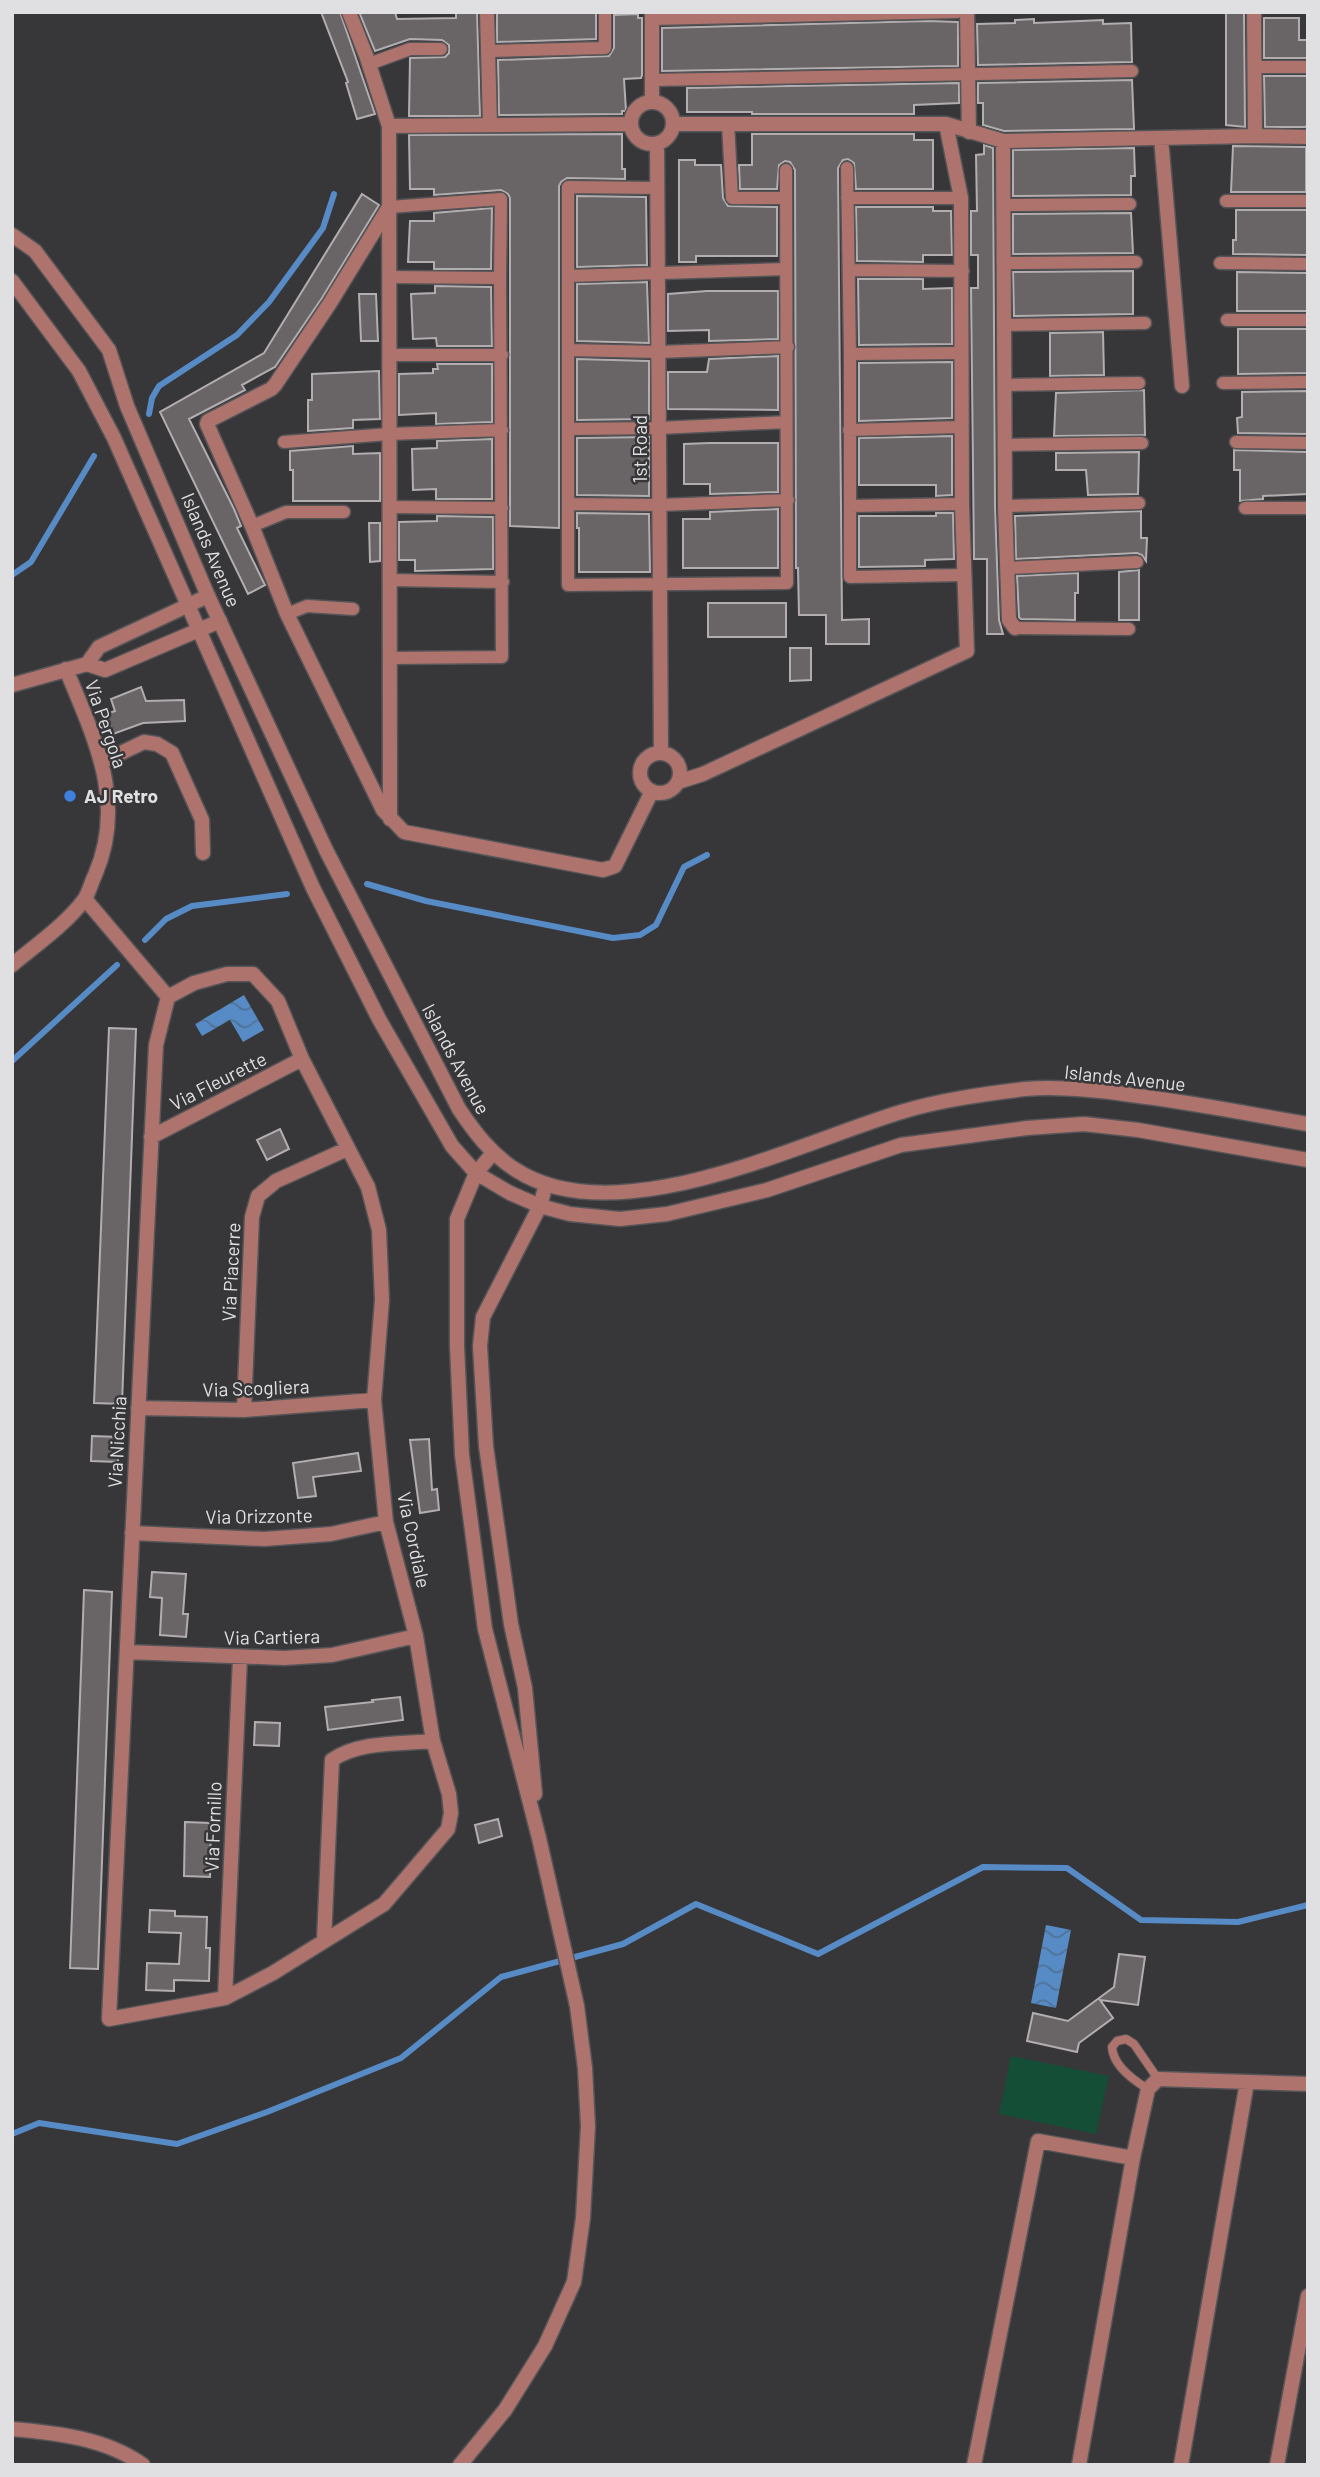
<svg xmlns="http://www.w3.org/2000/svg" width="1320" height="2477" viewBox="0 0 1320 2477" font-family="Barlow,sans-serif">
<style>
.grass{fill:#154e37}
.water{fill:url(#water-waves)}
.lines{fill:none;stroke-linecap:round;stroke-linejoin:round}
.stream{stroke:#578bc5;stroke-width:6}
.building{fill:#696567;stroke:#b2aeb0;stroke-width:2}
.service-casing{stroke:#555457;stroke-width:10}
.pedestrian-casing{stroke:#555457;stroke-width:15}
.minor-casing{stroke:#555457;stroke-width:17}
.tertiary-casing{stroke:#555457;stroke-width:17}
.service{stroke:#ad736c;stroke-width:8}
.pedestrian{stroke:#ad736c;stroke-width:12}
.minor{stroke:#ad736c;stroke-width:14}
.tertiary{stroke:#ad736c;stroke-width:14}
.shop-dot{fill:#3f7fe0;stroke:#373639;stroke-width:2.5}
.labels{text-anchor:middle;stroke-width:5;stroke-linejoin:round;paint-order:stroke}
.street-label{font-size:19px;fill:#e0dfe1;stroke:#373639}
.poi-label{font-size:19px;font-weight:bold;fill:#e0dfe1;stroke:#373639;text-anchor:start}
</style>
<defs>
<pattern id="water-waves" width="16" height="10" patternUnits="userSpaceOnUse" patternTransform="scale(1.75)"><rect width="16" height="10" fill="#578bc5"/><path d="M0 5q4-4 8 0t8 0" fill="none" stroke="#507298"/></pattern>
</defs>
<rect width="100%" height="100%" fill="#373639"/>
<!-- grass -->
<path class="grass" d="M1011 2056 1109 2076 1096 2134 999 2114Z"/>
<!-- water -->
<path class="water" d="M244 995 264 1030 243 1042 230 1020 202 1036 195 1024Z
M1046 1925 1071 1930 1056 2008 1031 2003Z"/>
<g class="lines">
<!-- stream -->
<path class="stream" d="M149 414 152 398 159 386 237 335 269 302 323 228 334 194
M12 575 31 562 94 456
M367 884 426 901 613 938 640 935 656 925 684 867 707 855
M145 940 166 919 192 906 287 894
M12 1061 117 965
M12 2134 39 2123 177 2144 267 2112 401 2058 501 1977 623 1944 696 1904 818 1954 983 1867 1067 1868 1141 1920 1238 1922 1308 1905"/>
</g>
<!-- building -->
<path class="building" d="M321 12H340L375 114 357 119 346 83 348 82Z
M359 12H395L397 19 456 18V12H477L480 116H409L410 58 445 57 449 53V45L442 40 410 39 375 51Z
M497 12H596V39L497 42Z
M1226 12H1244L1245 127 1226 125Z
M638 14V18H642V75L641 78 624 79 626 111H622V114L499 115 498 60 609 56 614 48V15Z
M1264 18H1299V40H1308V58H1264Z
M1034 19V23L1103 20V24L1131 23 1132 62 978 65 977 24 1015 23V20Z
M928 21 958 22V66L662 71V28Z
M1264 76H1308V125L1305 127H1265Z
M1132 80 1134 129 1004 131 983 125V103H978V83Z
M959 83V103L914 105V114H752V112H687V88Z
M622 134V169H625V179L567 178 561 182 559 186V528L510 526V198L508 194 501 190 434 195V189H410L409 135Z
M752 134H914V140H933V189H856L854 163 848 159 843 160 838 168 842 620 869 619V644H826V615H799L798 568H796L795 170 790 162 785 161 779 165 777 189H740L739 165H752Z
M984 145 993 148 995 506 999 620 1003 634H987V559H974L971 288H978V255H971V211H977L976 155 984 154Z
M1233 146 1306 147V192H1231Z
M1134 148 1135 176H1131V195L1013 196V150Z
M679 160H695V165H721L723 198 728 206 777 207V256H696V262H679Z
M362 194 379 205 322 298 275 367 242 385 245 390 189 419 234 509 241 526 237 528 265 585 248 594 160 412 264 353Z
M577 196 646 197 647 265 577 267Z
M856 207H933V211H951L952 255H923V262L857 261Z
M492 208 491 269H434V262H408L410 221H434V213Z
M1236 210H1308V255L1233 254V240H1236Z
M1131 213 1133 253 1013 254V214Z
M1133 271V314L1014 316 1013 272Z
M1237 272 1308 273V311H1237Z
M858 279H923V289L952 288V344L859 345Z
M647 282 649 343 577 341V284Z
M435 286 491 287 492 346H437L436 338 413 339 411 294 435 293Z
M707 291H778V339L709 341V330L668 331V294Z
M359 294H376L378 341H361Z
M1238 329H1308V373L1238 374Z
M1103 332 1104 375 1050 376V333Z
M778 356V410L668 409V372H707L709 359Z
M577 359 649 361V419L577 420Z
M952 362V418L859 421V363Z
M437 364H492V422L436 424V413L399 415V374L433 373V369H438Z
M379 371 380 419 353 420V428L308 431V400H312V374Z
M1144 390 1145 435 1054 436 1056 393Z
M1308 391V434L1238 433 1237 418 1242 417V392Z
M952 436V495L936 496V485H859V438Z
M649 437V496L577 495V438Z
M492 439V499H436V489L413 490 412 449 437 448V441Z
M710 443H778V492L710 494V484H684V444Z
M353 446V454L380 453V501H293V470H290V451Z
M1234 450 1308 452V494L1263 496V499L1240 501V470H1234Z
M1139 452 1138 494 1088 495 1086 470H1056V453Z
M778 509V568H683V519H710V512Z
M1141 511V538H1147L1146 561 1142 555 1137 553 1016 559 1015 516Z
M577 513 649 514 650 572H579V528H577Z
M936 513H953L954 559 925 560V566L859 567V516H936Z
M437 516 493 517V569L415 571V560H399V522L437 521Z
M369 523H380V561L370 562Z
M1139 570V620H1119V572Z
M1078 573V593H1075V620L1021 619 1019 617 1017 576Z
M708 603H786V637H708Z
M790 648H811V680L790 681Z
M141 687 146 701 184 700 185 721 143 723 113 734 106 714 115 711 111 699Z
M109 1028 136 1029 122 1404 94 1403Z
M280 1129 289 1149 267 1160 257 1140Z
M92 1436 119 1437 118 1462 91 1461Z
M429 1439 432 1490 437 1489 439 1510 420 1513 410 1440Z
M358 1453 361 1471 313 1477 316 1496 298 1498 293 1463Z
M152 1572 186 1574 183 1614H188L186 1637 160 1635 162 1598 150 1597Z
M84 1590 112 1592 98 1969 70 1968Z
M400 1697 403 1720 328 1730 325 1707 373 1702 372 1700Z
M255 1722 280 1723 279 1746 254 1745Z
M498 1819 502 1836 479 1843 475 1825Z
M185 1822 211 1823 210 1877 184 1876Z
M150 1910 175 1911V1916L207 1917 206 1948H210L209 1981 174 1980V1991L146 1990 147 1963 179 1964 181 1933 149 1932Z
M1119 1954 1145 1957 1138 2005 1100 2000 1113 2018 1079 2043 1077 2052 1027 2041 1033 2013 1068 2021 1114 1987Z"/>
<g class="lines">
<!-- service casing -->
<g class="service-casing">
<path id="service" d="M1148 2089C1133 2080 1113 2066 1112 2047L1117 2041 1126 2039 1134 2044 1158 2079"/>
</g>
<!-- pedestrian casing -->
<g class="pedestrian-casing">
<path id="pedestrian" d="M652 19 957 12
M489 51 605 48V12
M369 64 410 49H441
M1255 67H1308
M652 80 1132 71
M728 123 732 198H786
M847 168 850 354V577L964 575
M657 188 568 187V585L787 583 786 170
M847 198H961
M1226 201H1308
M1003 205 1130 204
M389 207 501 199 500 278 389 277
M1004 263 1136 262
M1220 263 1308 264
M849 270 963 271
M568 276 786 269
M1227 320H1308
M1004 325 1145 323
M568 350 659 352 788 347
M850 354 960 353
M389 355H502
M1223 383 1308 382
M1005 385 1139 383
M568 429 659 428 786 422
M849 430 961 427
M284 442 389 434 502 430
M1236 442 1308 443
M1005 445 1142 443
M568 504 660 505 788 500
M850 506 962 504
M1005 506 1139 503
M389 507 502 508
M1245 508H1308
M252 526 286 512H344
M1008 568 1137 562
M390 580 503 582
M287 614 307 606 353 609
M1015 628 1129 629
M390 658 502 657 500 278"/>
</g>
<!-- minor casing -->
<g class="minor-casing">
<path id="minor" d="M349 12 367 58 389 126 390 819
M487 12 490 125
M967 12 969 132
M1254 12 1255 136
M652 100V12
M631 123a21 21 0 1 1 42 0a21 21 0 1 1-42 0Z
M675 124H946L1003 141 1255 136 1308 137
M389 126 630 124
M1161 138 1182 386
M1003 141 1005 506 1009 620 1015 628
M657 145 661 753
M389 207 330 303 275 385 271 389 208 421 207 424 252 526 287 614 383 810 404 832 603 870 615 866 652 791
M87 664 99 647 208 596
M12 685 87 664 105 670 220 621
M640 773a20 20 0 1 1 40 0a20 20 0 1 1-40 0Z
M102 762 144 742 157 744 172 753 202 820 203 853
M678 782 703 774 967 651 962 504 961 198 946 124
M85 899 168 997
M12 965C36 945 65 925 84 900 89 893 91 883 95 875 127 801 94 738 66 669
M227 974H253L278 1001 302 1059 368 1187 379 1230 382 1300 374 1400 386 1522 416 1636 433 1741 449 1794 451 1813 448 1829 384 1904 273 1973 225 1998 109 2019 156 1045 168 997 194 983Z
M151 1137 302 1059
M138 1408 244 1410 374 1400
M244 1410 252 1217 258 1196 276 1181 347 1149
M132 1533 264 1539 331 1534 386 1522
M127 1652 284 1658 332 1655 416 1636
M535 1794 525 1688 511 1624 486 1446 480 1346 483 1317 540 1206 546 1184
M324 1941 332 1760C359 1741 401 1744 433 1741
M225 1998 240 1658
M12 2429C57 2433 105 2438 143 2465
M460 2465 505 2410 545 2346 574 2282 583 2218 588 2126 585 2068 577 2006 539 1838 485 1629 462 1455 457 1346V1219L476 1173 493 1153
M974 2465 1038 2141 1133 2158
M1079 2465 1133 2158 1148 2089 1158 2079 1308 2084
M1181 2465 1247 2082
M1277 2465 1308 2296"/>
</g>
<!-- tertiary casing -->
<g class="tertiary-casing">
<path id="tertiary" d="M12 235 35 251 109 350 127 406 208 596 326 850 459 1109C475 1133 491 1154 516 1170 617 1235 798 1143 901 1112 940 1100 984 1094 1025 1089 1060 1086 1096 1090 1131 1095 1190 1102 1249 1114 1308 1124
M12 281 79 371 114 438 313 888 379 1019 452 1146 476 1173 510 1193 540 1206 570 1214 620 1219 667 1214 767 1190 901 1145 1027 1128 1084 1124 1138 1130 1308 1160"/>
</g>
<!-- service -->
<use href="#service" class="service"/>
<!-- pedestrian -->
<use href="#pedestrian" class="pedestrian"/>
<!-- minor -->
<use href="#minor" class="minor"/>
<!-- tertiary -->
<use href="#tertiary" class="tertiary"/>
</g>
<!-- markers -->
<circle class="shop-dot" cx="70" cy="796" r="7"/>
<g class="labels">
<!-- street labels -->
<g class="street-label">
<text transform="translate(640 449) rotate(-90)" y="7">1st Road</text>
<text transform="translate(211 550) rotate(67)" y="7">Islands Avenue</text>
<text transform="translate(106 724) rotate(71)" y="7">Via Pergola</text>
<text transform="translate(456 1059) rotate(62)" y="7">Islands Avenue</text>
<text transform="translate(1125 1078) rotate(6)" y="7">Islands Avenue</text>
<text transform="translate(218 1081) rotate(-27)" y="7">Via Fleurette</text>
<text transform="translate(231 1272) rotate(-87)" y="7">Via Piacerre</text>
<text transform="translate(256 1388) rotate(-2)" y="7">Via Scogliera</text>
<text transform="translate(117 1442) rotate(-87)" y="7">Via Nicchia</text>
<text transform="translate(259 1516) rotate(-1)" y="7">Via Orizzonte</text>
<text transform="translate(414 1540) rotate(78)" y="7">Via Cordiale</text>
<text transform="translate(272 1637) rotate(-1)" y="7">Via Cartiera</text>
<text transform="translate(213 1827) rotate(-88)" y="7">Via Fornillo</text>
</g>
<!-- poi labels -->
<g class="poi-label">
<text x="84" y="803">AJ Retro</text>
</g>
</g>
<!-- border -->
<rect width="1320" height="2477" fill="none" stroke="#e0dfe1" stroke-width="28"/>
</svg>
